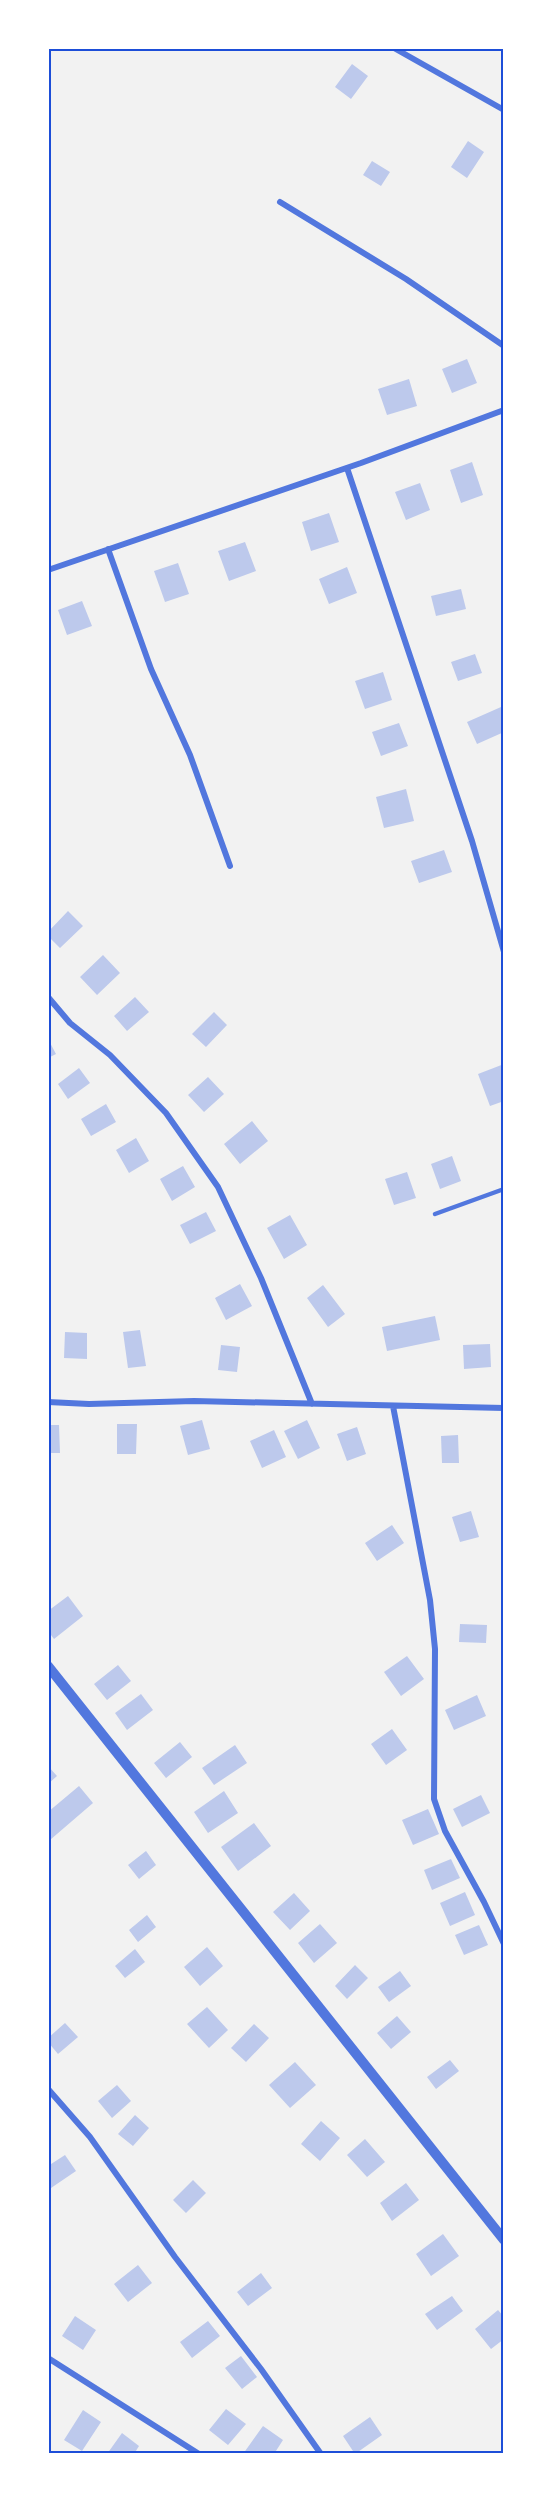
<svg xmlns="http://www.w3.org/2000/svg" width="552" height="2502" viewBox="0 0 552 2502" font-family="Lato,sans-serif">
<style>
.building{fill:#bdc9ec}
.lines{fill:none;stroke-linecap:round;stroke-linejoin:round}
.service{stroke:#5277de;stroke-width:4.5}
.minor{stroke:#5277de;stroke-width:6}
.tertiary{stroke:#5277de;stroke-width:10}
.neatline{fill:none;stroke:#1d4ed8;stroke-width:2}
</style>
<rect width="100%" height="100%" fill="#f2f2f2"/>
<!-- building -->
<path class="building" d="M352 64 368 76 351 99 335 87Z
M468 141 484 152 467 178 451 167Z
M372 161 390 172 381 186 363 175Z
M467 359 477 383 452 393 442 369Z
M409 379 417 406 387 415 378 389Z
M472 462 483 495 461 503 450 470Z
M420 483 430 510 406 520 395 492Z
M329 513 339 542 311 551 302 522Z
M245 542 256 571 229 581 218 551Z
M178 563 189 594 165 602 154 571Z
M347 567 357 593 329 604 319 579Z
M461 589 466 609 436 616 431 596Z
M82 601 92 626 67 635 58 610Z
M475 654 482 673 458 681 451 662Z
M383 672 392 700 365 709 355 681Z
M501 707 504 714V732L477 744 467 722Z
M399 723 408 746 381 756 372 732Z
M406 789 414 821 384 828 376 797Z
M444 850 452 872 419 883 411 861Z
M68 911 83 926 60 948 48 936V932Z
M103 955 120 973 97 995 80 977Z
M135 997 149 1012 127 1031 114 1016Z
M214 1012 227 1025 206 1047 192 1034Z
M48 1039 56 1054 48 1058Z
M504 1064V1101L490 1106 478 1074Z
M79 1068 90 1083 68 1099 58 1084Z
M208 1077 224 1094 204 1112 188 1095Z
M106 1104 116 1122 91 1136 81 1119Z
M252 1121 268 1141 240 1164 224 1144Z
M136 1138 149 1161 129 1173 116 1150Z
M452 1156 461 1181 440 1189 431 1164Z
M183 1166 195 1187 172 1201 160 1179Z
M407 1172 416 1198 394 1205 385 1179Z
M206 1212 216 1231 190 1244 180 1225Z
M290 1215 307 1245 284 1259 267 1228Z
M240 1284 252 1306 226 1320 215 1298Z
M323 1285 345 1314 328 1327 307 1298Z
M435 1316 440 1340 387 1351 382 1327Z
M140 1330 146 1366 128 1368 123 1332Z
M65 1332 87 1333V1359L64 1358Z
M490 1344 491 1367 464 1369 463 1345Z
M221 1345 240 1347 237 1372 218 1370Z
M202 1420 210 1449 188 1455 180 1426Z
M307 1420 320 1448 298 1459 284 1431Z
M117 1424H137L136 1454H117Z
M48 1425H59L60 1453H48Z
M357 1427 366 1454 347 1461 337 1434Z
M274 1430 286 1457 262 1468 250 1441Z
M458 1435 459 1463H442L441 1436Z
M471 1511 479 1537 460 1542 452 1517Z
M392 1525 404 1543 377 1561 365 1543Z
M68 1596 83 1616 54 1639 48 1631V1611Z
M460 1624 487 1625 486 1643 459 1642Z
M407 1656 424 1679 401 1696 384 1672Z
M118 1665 131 1681 107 1700 94 1684Z
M141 1694 153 1710 127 1730 115 1713Z
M477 1695 486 1716 454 1730 445 1710Z
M392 1729 407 1750 386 1765 371 1744Z
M180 1742 192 1757 166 1778 154 1763Z
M235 1745 247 1763 214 1785 202 1768Z
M48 1766 57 1776 48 1784Z
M79 1786 93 1803 50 1840 48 1812Z
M224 1791 238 1813 208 1833 194 1812Z
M481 1795 490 1813 462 1827 453 1809Z
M428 1809 439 1834 413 1845 402 1820Z
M254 1823 271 1846 238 1871 221 1847Z
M146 1851 156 1865 139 1879 128 1865Z
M451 1859 460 1878 432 1890 424 1870Z
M465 1892 475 1915 450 1926 440 1903Z
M294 1893 310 1911 290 1930 273 1912Z
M147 1915 156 1927 138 1942 129 1930Z
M320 1924 337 1943 314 1963 298 1943Z
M479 1925 488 1945 464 1955 455 1935Z
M207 1947 223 1966 200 1986 184 1967Z
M135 1949 145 1962 125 1978 115 1966Z
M355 1965 368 1978 347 1999 335 1986Z
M400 1971 411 1986 389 2002 378 1987Z
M207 2007 228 2030 209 2048 187 2024Z
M397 2016 411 2032 391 2049 377 2033Z
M65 2023 78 2037 58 2054 48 2042V2038Z
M254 2024 269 2038 246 2062 231 2048Z
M450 2060 459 2071 436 2089 427 2077Z
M295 2062 316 2085 290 2108 269 2085Z
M117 2085 131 2101 112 2118 98 2101Z
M135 2115 149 2128 133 2146 118 2134Z
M321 2121 340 2138 320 2161 301 2144Z
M365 2139 385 2162 367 2177 347 2155Z
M65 2155 76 2171 51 2188 48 2184V2166Z
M193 2180 206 2193 186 2213 173 2200Z
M406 2183 419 2200 392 2221 380 2203Z
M443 2234 459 2256 431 2276 416 2254Z
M138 2265 152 2283 128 2302 114 2284Z
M261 2273 272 2288 248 2306 237 2292Z
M452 2296 463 2311 437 2330 425 2314Z
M498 2310 504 2317V2339L491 2349 475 2329Z
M75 2316 96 2330 83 2350 62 2336Z
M208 2321 220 2336 192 2358 180 2342Z
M241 2356 257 2377 242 2389 225 2368Z
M226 2409 246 2424 228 2445 209 2430Z
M83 2410 101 2422 82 2451 64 2440Z
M370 2417 382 2435 355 2454 343 2436Z
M263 2426 283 2440 274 2454H243Z
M122 2433 139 2446 134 2454H107Z"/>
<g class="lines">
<!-- service -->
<path class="service" d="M435 1214 504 1189"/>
<!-- minor -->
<path class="minor" d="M394 48 504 110
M280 202 406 279 504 346
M347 468 472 841 504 952
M108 549 151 669 190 755 230 866
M48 570 361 463 504 410
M48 997 70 1023 110 1055 166 1113 218 1187 261 1278 312 1404
M48 1402 89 1404 194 1401 504 1408
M393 1406 430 1600 435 1649 434 1799 445 1831 484 1902 504 1944
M48 2089 90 2137 175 2257 261 2369 321 2454
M48 2358 199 2454"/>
<!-- tertiary -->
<path class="tertiary" d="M48 1666 504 2240"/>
</g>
<!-- border -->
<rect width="552" height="2502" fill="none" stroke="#ffffff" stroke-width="99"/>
<rect x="50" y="50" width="452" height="2402" class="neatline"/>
</svg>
